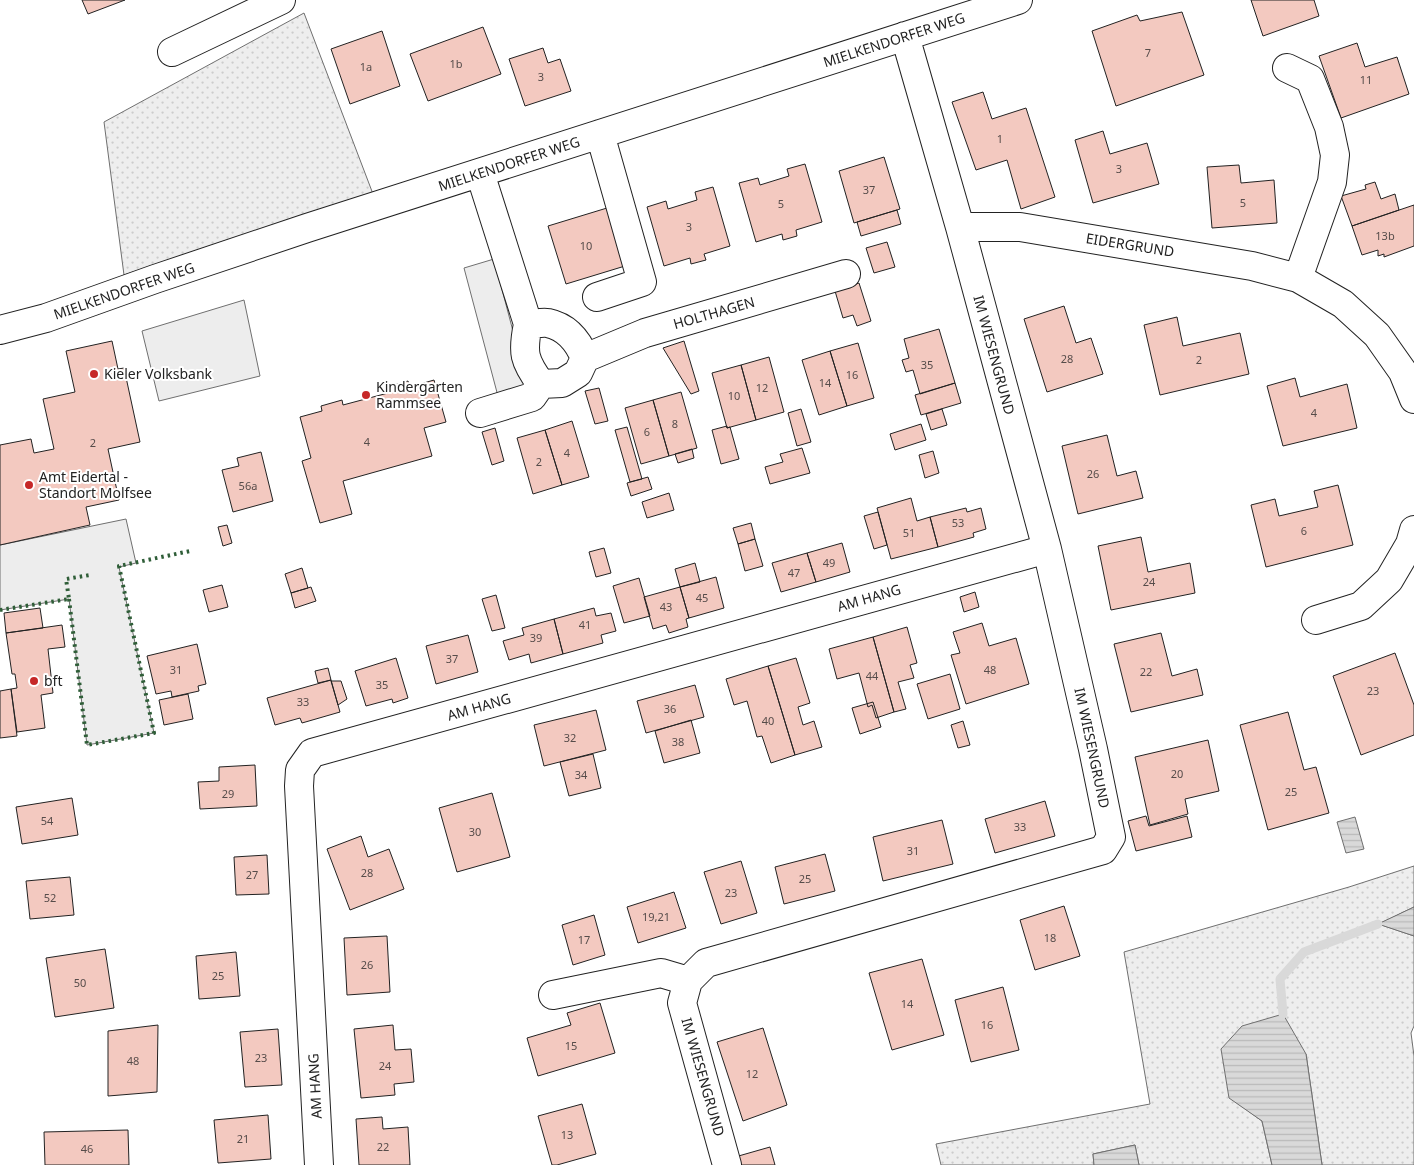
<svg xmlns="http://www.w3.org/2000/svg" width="1414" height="1165" viewBox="0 0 1414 1165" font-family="'Noto Sans',sans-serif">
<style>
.green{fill:url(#green-dots);stroke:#6f6f6f}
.parking{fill:#ededed;stroke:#6f6f6f}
.water{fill:url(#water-rules);stroke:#6f6f6f}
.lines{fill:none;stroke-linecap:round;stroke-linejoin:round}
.stream{stroke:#d9d9d9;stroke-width:9}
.building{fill:#f3c9c0;stroke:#222}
.minor-casing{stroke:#222;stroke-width:30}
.minor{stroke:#fff;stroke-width:28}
.hedge{stroke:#2f5e38;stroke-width:4;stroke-dasharray:2.5 4;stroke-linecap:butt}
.poi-dot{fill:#c62828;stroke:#fff;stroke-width:2}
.labels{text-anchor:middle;stroke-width:4;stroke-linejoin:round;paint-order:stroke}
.number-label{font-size:11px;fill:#564c4a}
.street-label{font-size:14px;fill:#222;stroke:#fff}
.poi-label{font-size:14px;fill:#222;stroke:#fff;text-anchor:start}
</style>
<defs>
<pattern id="green-dots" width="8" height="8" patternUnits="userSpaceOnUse" patternTransform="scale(1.25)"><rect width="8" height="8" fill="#eee"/><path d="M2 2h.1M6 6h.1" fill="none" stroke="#ccc" stroke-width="1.8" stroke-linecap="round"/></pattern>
<pattern id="water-rules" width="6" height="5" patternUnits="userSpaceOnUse" patternTransform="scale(1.25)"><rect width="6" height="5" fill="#d9d9d9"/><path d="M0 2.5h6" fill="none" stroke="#bababa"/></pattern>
</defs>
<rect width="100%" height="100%" fill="#fff"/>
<!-- green -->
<path class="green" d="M304 13 373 194 124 275 104 122Z
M1414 866V907L1379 924 1414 936V1026L1411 1033 1414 1056V1165H1322L1306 1054 1229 1097 1262 1121 1272 1165H1139L1135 1145 1093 1154 1094 1165H941L936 1144 1150 1104 1124 952 1349 887Z"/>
<!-- parking -->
<path class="parking" d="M494 259 529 392 499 400 464 268Z
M244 300 260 376 159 401 142 331Z
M126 519 136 563 119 567 154 733 87 745 69 599 0 610V545Z"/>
<!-- water -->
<path class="water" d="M1355 817 1364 849 1346 853 1337 822Z
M1414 907V936L1378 924Z
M1283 1014 1306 1054 1322 1165H1272L1262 1121 1229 1098 1221 1049 1242 1026Z
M1135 1145 1139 1165H1094L1093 1154Z"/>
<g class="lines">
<!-- stream -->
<path class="stream" d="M1283 1014 1280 979 1304 952 1378 924"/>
</g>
<!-- building -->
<path class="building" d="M82 0H125L88 14Z
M1251 0H1314L1319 16 1263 36Z
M1182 12 1204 75 1116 106 1092 31 1137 15 1140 21Z
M483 27 501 74 428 101 410 54Z
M382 31 400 86 350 104 331 49Z
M1357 43 1365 67 1397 57 1409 94 1341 118 1319 56Z
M543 48 548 63 560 59 571 91 525 106 509 59Z
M983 92 992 119 1026 108 1055 197 1021 209 1007 160 976 170 952 102Z
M1103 131 1110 154 1147 143 1159 184 1093 203 1075 140Z
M884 157 900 209 854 223 839 171Z
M805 164 822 222 796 230 797 236 783 240 782 234 756 242 739 183 758 178 760 185 789 176 787 169Z
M1239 165 1241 183 1274 180 1277 223 1212 228 1207 167Z
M1375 182 1381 199 1395 194 1399 210 1352 226 1341 196 1366 189 1365 185Z
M713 187 730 246 704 254 706 260 691 264 690 258 664 266 647 207 666 201 668 209 697 200 695 192Z
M1414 205V246L1384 257V254L1378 256V250L1362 255 1352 226Z
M607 208 625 266 566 284 548 226Z
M897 210 901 224 861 236 857 222Z
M887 242 895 267 874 273 866 248Z
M859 283 871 321 857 326 853 315 843 318 835 291Z
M1064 306 1076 343 1091 338 1103 374 1047 392 1024 319Z
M1177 317 1183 346 1240 333 1249 374 1160 395 1144 325Z
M939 329 955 383 920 394 913 370 906 372 902 360 909 358 904 339Z
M112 341 118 369 124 368 140 442 108 449 119 500 86 507 90 525 0 545V445L31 439 34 453 54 449 43 399 75 392 66 351Z
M684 341 699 391 691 394 663 348Z
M858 343 874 398 847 406 830 351Z
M830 351 847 406 819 415 802 360Z
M769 357 784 412 756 420 741 365Z
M741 365 756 420 727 428 712 373Z
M1295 378 1300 397 1347 384 1357 428 1283 446 1267 386Z
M434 380 446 422 424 428 432 456 343 481 352 514 320 523 302 461 311 458 300 417 322 411 321 406 342 400 343 405 388 393 387 387 408 381 410 387Z
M955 383 961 403 921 415 915 395Z
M599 388 608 421 595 424 585 391Z
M681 392 697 448 669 456 653 400Z
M653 400 669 456 641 464 625 408Z
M801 409 811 442 797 446 788 413Z
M942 409 947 425 931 430 926 414Z
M572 421 589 477 562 485 545 430Z
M921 424 926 440 895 450 890 434Z
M727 426V428L730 427 739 459 721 464 712 430Z
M627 427 642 479 630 482 615 430Z
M495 428 504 461 492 465 482 432Z
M545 430 562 485 533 494 517 438Z
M1107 435 1117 476 1136 471 1143 498 1078 514 1062 446Z
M802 448 810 473 770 484 765 467 783 462 780 454Z
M692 449 694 458 678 463 675 454Z
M933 451 939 473 925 478 919 455Z
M261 452 273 501 233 512 222 470 239 466 237 458Z
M648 477 652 489 631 496 627 483Z
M1338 485 1353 545 1266 567 1251 505 1275 499 1279 516 1318 507 1314 491Z
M669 493 674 510 647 518 642 502Z
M911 498 917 521 930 517 938 547 891 559 877 508Z
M966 508 967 512 981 508 986 529 973 533 974 537 938 547 930 517Z
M878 512 887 545 874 549 864 516Z
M751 523 755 539 738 544 733 528Z
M227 525 232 543 223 546 218 527Z
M1141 537 1148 572 1190 563 1195 593 1111 610 1098 546Z
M755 539 763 566 745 571 738 544Z
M842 543 850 572 816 582 807 553Z
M604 548 611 573 596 577 589 552Z
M807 553 816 582 781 592 772 563Z
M695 563 700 582 680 587 675 569Z
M302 568 308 588 291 593 285 574Z
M716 577 724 608 689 618 680 587Z
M639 578 650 616 624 623 613 586Z
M222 585 228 607 209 612 203 590Z
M311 587 316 601 295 608 291 593Z
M680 587 689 618 686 619 688 627 669 633 666 625 653 629 644 597Z
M975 592 979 607 964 612 960 597Z
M496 595 505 628 492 631 482 599Z
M40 608 43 628 6 633 4 613Z
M594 608 596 616 611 613 616 631 601 635 603 643 563 654 554 619Z
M554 619 563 654 531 663 529 654 509 660 503 641 524 635 522 628Z
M982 623 989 646 1016 638 1029 684 966 704 951 655 960 653 953 632Z
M62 625 65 647 48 649 53 693 41 695 45 728 17 732 11 689 17 688 15 674H12L6 633Z
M907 627 917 663 910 665 914 678 898 682 906 709 894 712 873 637Z
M1161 633 1172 676 1197 669 1203 695 1131 712 1114 644Z
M468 635 478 672 436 684 426 646Z
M873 637 894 712 876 718 872 705 868 707 859 673 837 679 829 649Z
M197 644 206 684 198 686 199 691 172 697 171 691 156 694 147 656Z
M1395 653 1414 705V735L1361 755 1333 676Z
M396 658 408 698 393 703 392 699 366 706 355 671Z
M796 658 810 703 798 707 803 725 814 721 822 747 795 755 768 666Z
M768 666 795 755 771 763 762 736 757 737 747 701 734 705 726 679Z
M328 668 331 680 318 683 315 671Z
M950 674 960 709 928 719 917 684Z
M331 680 340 712 302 723 300 718 275 725 267 698Z
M331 681H341L347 699 338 705Z
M695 685 704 717 646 733 637 701Z
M11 689 17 736 0 738V691Z
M188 694 193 719 164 725 159 700Z
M873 702 881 727 860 734 852 708Z
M596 710 606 750 544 766 534 725Z
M1288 712 1304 770 1316 767 1329 813 1268 830 1240 725Z
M691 720 700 753 664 763 655 731Z
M963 721 970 745 958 748 951 725Z
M1208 740 1219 791 1185 799 1188 814 1150 825 1135 757Z
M593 754 601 788 569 796 560 762Z
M255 765 257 806 200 809 198 782 219 781V767Z
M492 793 510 857 457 872 439 808Z
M72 798 78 835 22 844 16 807Z
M1045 801 1055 836 995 853 985 819Z
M1146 816 1149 826 1187 816 1192 837 1136 851 1128 821Z
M942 820 953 864 883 881 873 837Z
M361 836 368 857 389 849 404 889 350 910 327 849Z
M825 854 835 891 784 904 775 867Z
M267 855 269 894 236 895 234 857Z
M741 861 757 913 721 924 704 872Z
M70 877 74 915 30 919 26 881Z
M674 892 686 928 638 943 627 907Z
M1064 906 1080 956 1035 970 1020 920Z
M594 915 605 955 573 965 562 925Z
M387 936 390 992 347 995 344 938Z
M105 949 114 1008 55 1017 46 958Z
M236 952 240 996 199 999 196 956Z
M922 959 944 1035 892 1050 869 973Z
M1003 987 1019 1050 971 1062 955 1000Z
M600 1003 615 1053 538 1076 527 1038 571 1025 567 1013Z
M158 1025 157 1092 108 1096V1031Z
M393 1025 395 1050 411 1049 414 1082 394 1084 395 1095 361 1098 354 1029Z
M763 1028 787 1105 743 1121 717 1042Z
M278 1029 282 1085 245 1087 240 1032Z
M582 1104 596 1154 557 1165H552L538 1116Z
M268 1115 271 1159 218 1163 214 1120Z
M382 1117 383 1129 408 1127 410 1165H359L356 1119Z
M128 1130 129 1165H45L44 1132Z
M770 1147 775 1165H737L735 1157Z"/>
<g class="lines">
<!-- minor casing -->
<g class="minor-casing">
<path id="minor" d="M172 52 281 0
M1287 68 1310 79 1329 127 1335 155 1332 182 1298 278
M480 173 528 324C522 353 524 361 541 384L562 383 578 373 585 358C578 341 567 327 548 323 542 322 534 324 528 324
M960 227H1020L1252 266 1298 278 1343 304 1377 335 1403 372 1414 399
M597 297 642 282 600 134
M0 330 46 318 155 279 307 228 1018 0
M585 358 645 333 846 274
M480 413 532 397 541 384
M1316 620 1361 606 1389 580 1410 544 1414 530
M553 995 661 973 688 981
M319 1165 299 786 300 770 312 753 1047 549
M727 1165 682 1003 688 981 706 963 1103 850 1111 837 1093 749 1047 549 960 227 905 36"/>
</g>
<!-- minor -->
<use href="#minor" class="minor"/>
<!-- hedge -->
<path class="hedge" d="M69 599 87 745 154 733 119 566 190 551
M0 610 69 599 66 579 90 575"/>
</g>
<!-- markers -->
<g class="poi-dot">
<circle cx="94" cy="374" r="5"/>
<circle cx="366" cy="395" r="5"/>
<circle cx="29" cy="485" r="5"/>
<circle cx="34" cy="681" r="5"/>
</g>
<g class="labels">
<!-- number labels -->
<g class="number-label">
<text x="1148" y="57">7</text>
<text x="456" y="68">1b</text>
<text x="366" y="71">1a</text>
<text x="541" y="81">3</text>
<text x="1366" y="84">11</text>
<text x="1000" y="143">1</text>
<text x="1119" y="173">3</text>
<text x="869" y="194">37</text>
<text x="1243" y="207">5</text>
<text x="781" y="208">5</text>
<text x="689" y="231">3</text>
<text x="1385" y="240">13b</text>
<text x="586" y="250">10</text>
<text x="1067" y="363">28</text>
<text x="1199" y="364">2</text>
<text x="927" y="369">35</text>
<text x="852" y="379">16</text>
<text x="825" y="387">14</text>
<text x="762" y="392">12</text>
<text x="734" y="400">10</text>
<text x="1314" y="417">4</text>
<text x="675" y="428">8</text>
<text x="647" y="436">6</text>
<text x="367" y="446">4</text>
<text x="93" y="447">2</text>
<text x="567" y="457">4</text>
<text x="539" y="466">2</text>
<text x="1093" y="478">26</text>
<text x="248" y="490">56a</text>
<text x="958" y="527">53</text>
<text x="1304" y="535">6</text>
<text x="909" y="537">51</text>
<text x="829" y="567">49</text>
<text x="794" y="577">47</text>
<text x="1149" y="586">24</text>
<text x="702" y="602">45</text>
<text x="666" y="611">43</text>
<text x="585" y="629">41</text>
<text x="536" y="642">39</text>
<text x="452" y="663">37</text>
<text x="176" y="674">31</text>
<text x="990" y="674">48</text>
<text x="1146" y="676">22</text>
<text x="872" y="680">44</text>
<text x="382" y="689">35</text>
<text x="1373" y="695">23</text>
<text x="303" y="706">33</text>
<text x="670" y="713">36</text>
<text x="768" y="725">40</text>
<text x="570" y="742">32</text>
<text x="678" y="746">38</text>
<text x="1177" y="778">20</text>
<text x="581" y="779">34</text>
<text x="1291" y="796">25</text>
<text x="228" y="798">29</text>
<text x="47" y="825">54</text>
<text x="1020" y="831">33</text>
<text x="475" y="836">30</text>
<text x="913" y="855">31</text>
<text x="367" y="877">28</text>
<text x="252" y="879">27</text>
<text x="805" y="883">25</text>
<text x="731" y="897">23</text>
<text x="50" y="902">52</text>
<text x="656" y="921">19,21</text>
<text x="1050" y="942">18</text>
<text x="584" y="944">17</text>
<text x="367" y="969">26</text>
<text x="218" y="980">25</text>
<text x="80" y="987">50</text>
<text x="907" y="1008">14</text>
<text x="987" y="1029">16</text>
<text x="571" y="1050">15</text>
<text x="261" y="1062">23</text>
<text x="133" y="1065">48</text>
<text x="385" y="1070">24</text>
<text x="752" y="1078">12</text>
<text x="567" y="1139">13</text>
<text x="243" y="1143">21</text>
<text x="383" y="1151">22</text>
<text x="87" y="1153">46</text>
</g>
<!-- street labels -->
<g class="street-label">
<text transform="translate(894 40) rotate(-18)" y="5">MIELKENDORFER WEG</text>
<text transform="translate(509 164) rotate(-18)" y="5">MIELKENDORFER WEG</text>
<text transform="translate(1130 245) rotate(9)" y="5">EIDERGRUND</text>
<text transform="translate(124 291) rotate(-19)" y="5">MIELKENDORFER WEG</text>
<text transform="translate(714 313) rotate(-16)" y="5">HOLTHAGEN</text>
<text transform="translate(994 355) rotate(75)" y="5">IM WIESENGRUND</text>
<text transform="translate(869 598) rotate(-16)" y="5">AM HANG</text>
<text transform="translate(479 707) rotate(-16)" y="5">AM HANG</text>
<text transform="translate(1092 748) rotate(78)" y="5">IM WIESENGRUND</text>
<text transform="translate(703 1077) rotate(74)" y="5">IM WIESENGRUND</text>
<text transform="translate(315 1086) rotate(-93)" y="5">AM HANG</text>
</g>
<!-- poi labels -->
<g class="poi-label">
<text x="104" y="379">Kieler Volksbank</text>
<text x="376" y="392">Kindergarten<tspan x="376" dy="16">Rammsee</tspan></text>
<text x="39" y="482">Amt Eidertal -<tspan x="39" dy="16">Standort Molfsee</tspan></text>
<text x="44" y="686">bft</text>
</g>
</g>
</svg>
